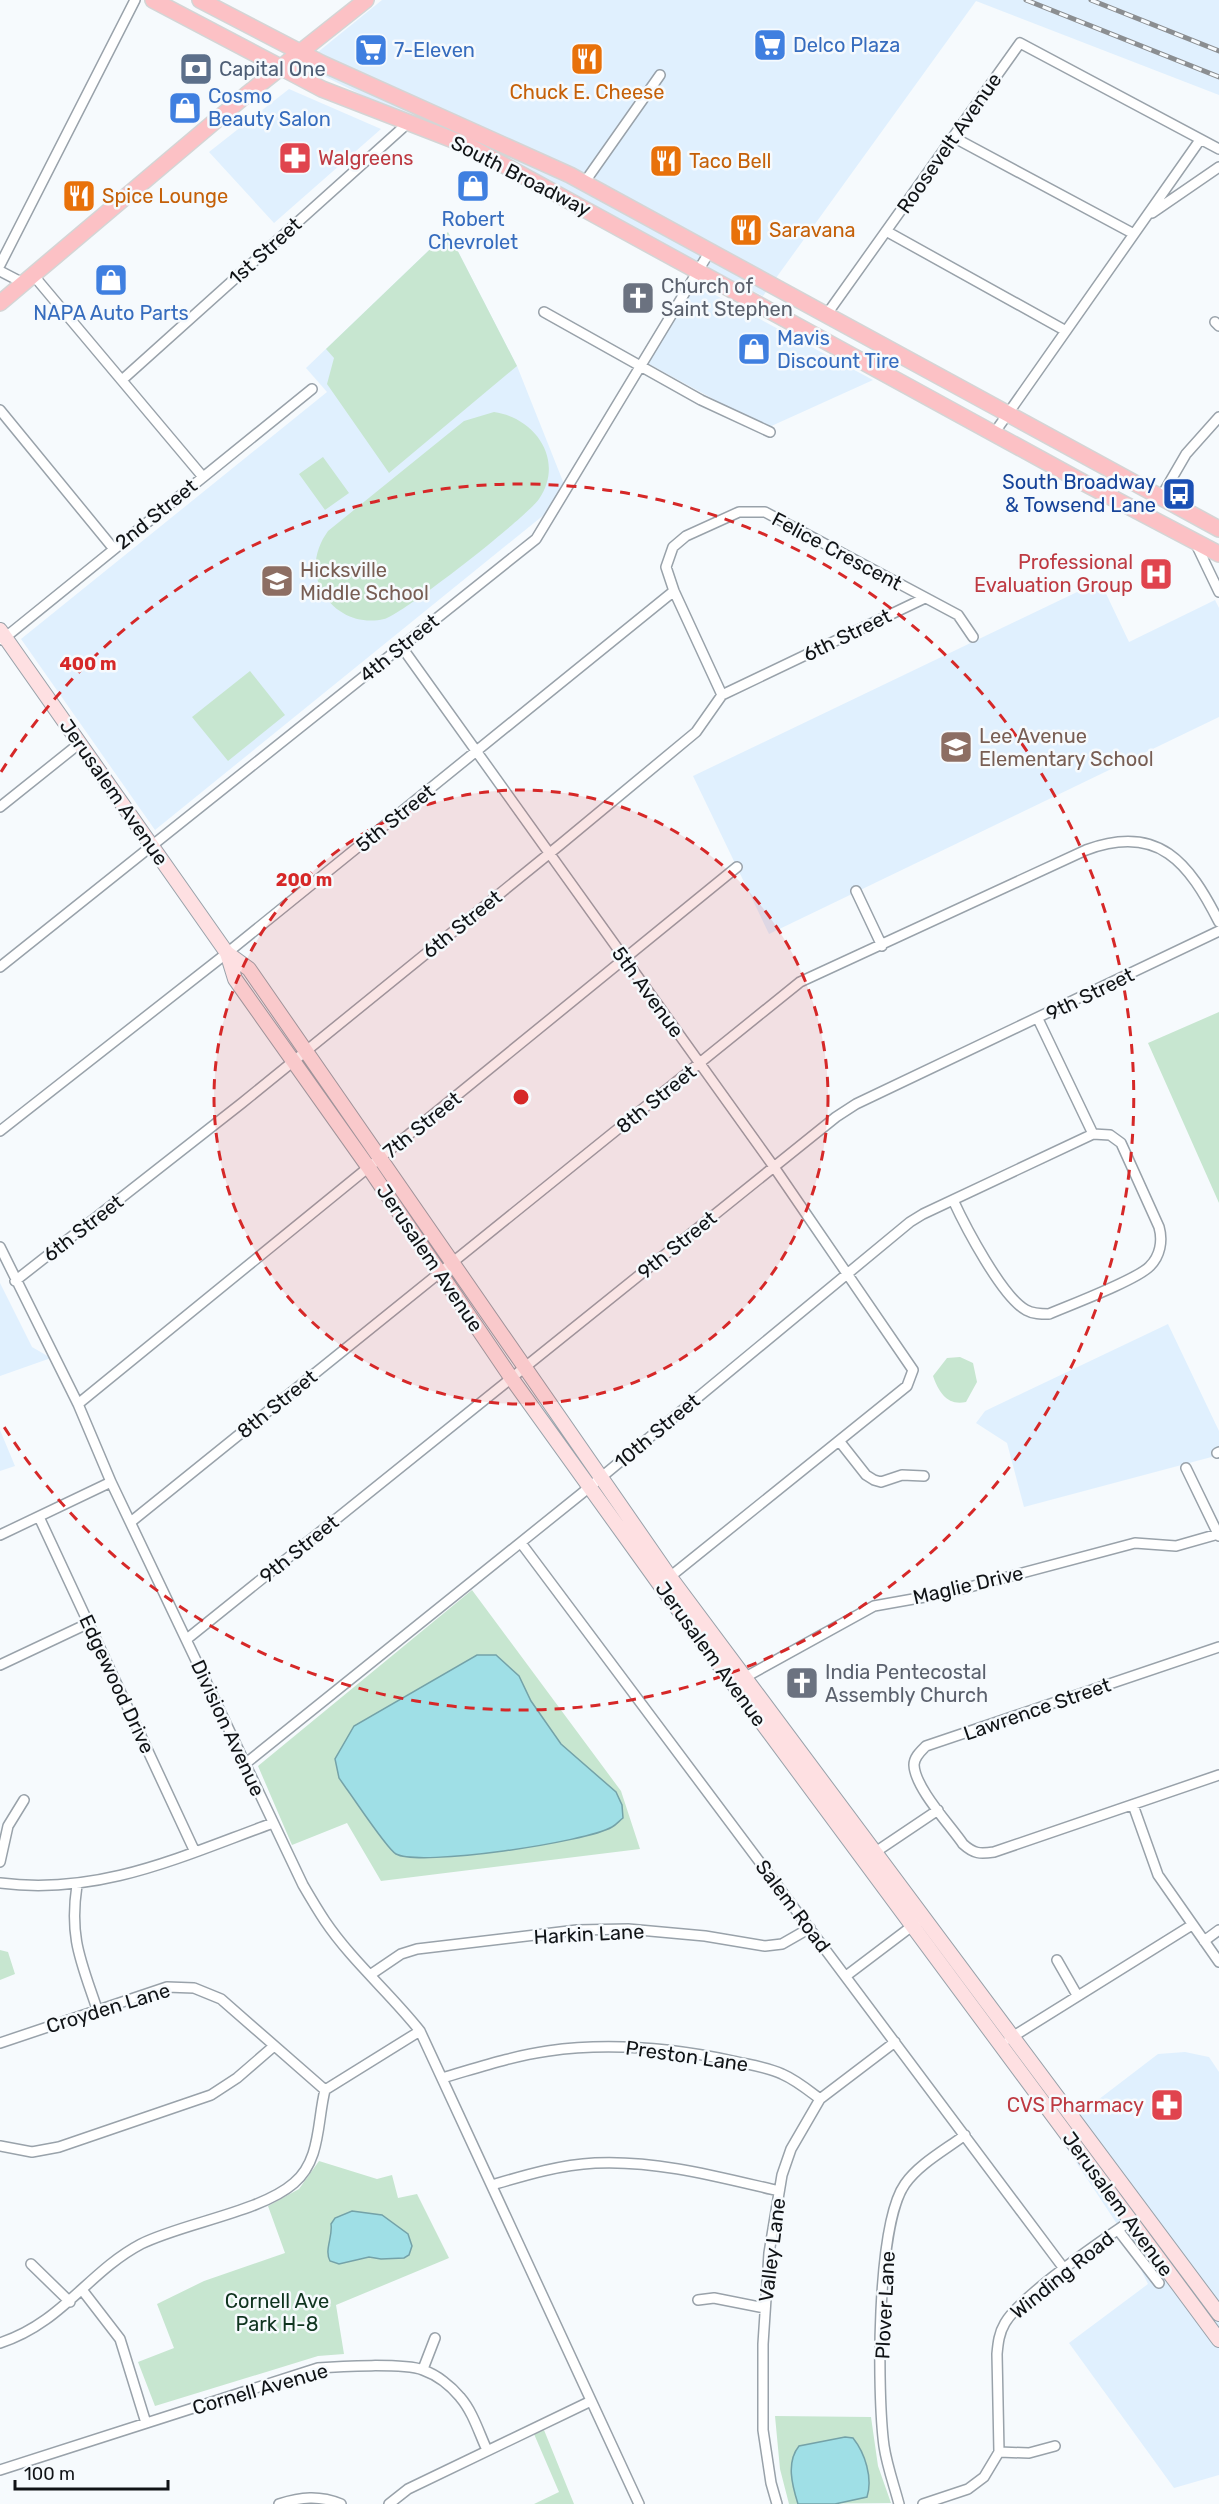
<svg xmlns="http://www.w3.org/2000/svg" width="1219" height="2504" viewBox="0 0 1219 2504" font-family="Rubik,sans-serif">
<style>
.built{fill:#e0f0fe}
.green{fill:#c7e6d0}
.water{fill:#9fdfe6;stroke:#74a2a8;stroke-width:1.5}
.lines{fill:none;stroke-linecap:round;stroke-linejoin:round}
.minor-casing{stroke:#99a2aa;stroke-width:12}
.secondary-casing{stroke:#99a2aa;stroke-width:16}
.primary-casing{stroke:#d4d5d5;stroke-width:18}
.minor{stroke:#fff;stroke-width:9}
.secondary{stroke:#fee0e2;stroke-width:14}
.primary{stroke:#fcc1c5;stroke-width:15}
.rail-casing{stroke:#8b8e91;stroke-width:5}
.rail{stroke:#f6fafd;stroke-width:3;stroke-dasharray:9;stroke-linecap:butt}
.ring{fill:none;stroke:#d62828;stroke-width:3;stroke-dasharray:10 8}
.labels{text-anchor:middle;stroke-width:5;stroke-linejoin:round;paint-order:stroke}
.shop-label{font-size:20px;fill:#366cbe;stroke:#f6fafd;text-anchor:start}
.service-label{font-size:20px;fill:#4e5e75;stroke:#f6fafd;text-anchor:start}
.food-label{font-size:20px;fill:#c56008;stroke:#f6fafd;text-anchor:start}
.street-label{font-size:20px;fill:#101316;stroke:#f6fafd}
.health-label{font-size:20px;fill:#be3a42;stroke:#f6fafd;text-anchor:end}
.worship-label{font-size:20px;fill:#5b616d;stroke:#f6fafd;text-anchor:start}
.transit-label{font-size:20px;fill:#164399;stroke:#f6fafd;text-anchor:end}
.education-label{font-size:20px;fill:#785e54;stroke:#f6fafd;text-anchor:start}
.park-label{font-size:20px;fill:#0f341f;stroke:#f6fafd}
.centre{fill:#d62828;stroke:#f6fafd;stroke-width:3}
.ring-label{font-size:18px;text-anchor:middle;font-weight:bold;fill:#d62828;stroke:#f6fafd;stroke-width:5;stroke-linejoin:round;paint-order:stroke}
</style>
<rect width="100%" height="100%" fill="#f6fafd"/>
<!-- built -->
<path class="built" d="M382 0H1219V95L976 1 763 296 302 65Z
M289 89 381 129 274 223 209 152Z
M448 232 517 366 564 484 545 514 155 830 21 639 327 392 306 368Z
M695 284 873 380 767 428 647 363Z
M1100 581 1129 642 1215 600 1219 608V717L769 934 693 776Z
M0 1283 32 1347 51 1358 0 1376Z
M1168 1324 1219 1431V1455L1024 1507 1007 1443 976 1423 985 1411Z
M0 1430 15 1466 0 1471Z
M1185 2052 1209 2057 1219 2072V2475L1174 2488 1069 2343 1148 2284 1123 2233 1056 2132 1158 2054Z"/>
<!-- green -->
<path class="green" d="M448 232 517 366 389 473 327 384 334 358 326 349Z
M494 412C536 418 565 461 539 499 528 516 402 615 384 619 360 625 334 614 322 591 311 571 315 549 328 531L464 421Z
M323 457 349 493 325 510 299 474Z
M250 671 285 715 228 761 192 717Z
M1219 1012V1203L1148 1043Z
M960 1357 973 1363 977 1382 966 1402C948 1406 939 1393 933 1376L947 1358Z
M472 1590 621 1791 640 1849 381 1881 347 1823 292 1845 258 1766Z
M0 1950 8 1952 15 1974 0 1980Z
M319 2161 377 2179 392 2175 398 2198 417 2194 449 2258 336 2305 344 2354 318 2356 155 2406 138 2362 174 2348 157 2304 204 2281 285 2253 268 2206 299 2189Z
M775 2416 871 2417 878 2466 891 2503 789 2504 780 2469Z
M544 2430 574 2504H534L559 2492 534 2434Z"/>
<!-- water -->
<path class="water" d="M477 1655H496L519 1676 531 1701 561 1744 616 1792 622 1805 623 1818C619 1821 616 1825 612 1827 587 1842 420 1867 396 1854 387 1849 355 1800 346 1788L339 1778 335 1759 354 1726Z
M352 2211 382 2215 408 2234 412 2246 409 2255 404 2258 381 2259 369 2257 339 2264 330 2261C324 2250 333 2237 331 2224L335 2218Z
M845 2437 853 2438C865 2453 873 2478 867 2497L835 2504H798C792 2485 786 2462 799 2446Z"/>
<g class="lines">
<!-- minor casing -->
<g class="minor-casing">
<path id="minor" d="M953 137 1134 234
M584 183 660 75
M1152 213 1219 167
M886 231 1066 331
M0 265 135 0
M0 271 25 284
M34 276 203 477
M544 312 701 400 770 432
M827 314 1020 43 1219 149
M1215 322 1219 326
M122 380 408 123
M0 410 113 548
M995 432 1200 140
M1161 497 1186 454 1219 417
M1195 542 1219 592
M2 640 312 389
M401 646 774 1167 913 1370 907 1386 666 1580
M722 695 674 591 666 567 673 547 686 536 739 512H765L958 615 973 637
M0 807 80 743
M856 891 882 946
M0 967 536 539 710 251
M1038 1019 1093 1134
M0 1131 227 953 674 591
M0 1247 78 1404 111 1482 303 1885C310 1897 317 1909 325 1921 352 1961 390 1993 420 2031L639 2504
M15 1281 242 1103 561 844 696 732 722 695 925 598
M78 1404 737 867
M840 1442 866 1475 874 1480 881 1482 902 1475 924 1476
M1217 1453 1219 1452
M1186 1468 1219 1536
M39 1517 195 1852
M132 1521 800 982 1086 850C1159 823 1189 863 1219 922
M0 1535 111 1482
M521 1543 1065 2270
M187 1639 836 1117 856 1104 1219 931
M1219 1647 926 1746C921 1751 914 1757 914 1765 915 1788 950 1825 963 1844 974 1854 980 1854 994 1852L1219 1775
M0 1665 89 1623
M742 1679 874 1606 947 1593 1135 1543 1176 1546 1218 1534
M245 1764 581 1494 910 1222 923 1214 1093 1134 1110 1135 1121 1143 1159 1227C1163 1241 1160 1256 1150 1266 1137 1280 1070 1305 1049 1314 1041 1314 1033 1314 1026 1310 1002 1297 965 1226 953 1200
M1133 1805 1158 1875 1219 1962
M871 1855 938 1810
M0 1862 8 1826 24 1800
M0 1883C100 1896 182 1856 273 1823
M77 1885C69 1938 81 1961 97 2009
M1204 1941 1219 1930
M1057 1960 1077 1995
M370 1975 401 1954 417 1949 577 1930 628 1929 705 1936 765 1946 782 1944 810 1928
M846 1976 924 1917
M1009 2039 1192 1925
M0 2043 167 1987 194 1988 221 1999 325 2090
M442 2078C477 2068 512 2056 548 2051 611 2042 672 2048 733 2061 750 2065 767 2067 782 2074 796 2080 808 2090 820 2099
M0 2146 32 2152 59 2147 211 2095 237 2078 274 2046
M492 2185C526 2175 559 2165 595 2163 657 2160 719 2177 779 2191
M1118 2230 1159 2283
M31 2264 70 2302
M83 2291 120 2339 146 2423
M698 2300 714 2298 765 2308
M0 2343C62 2323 88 2272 141 2244 183 2223 261 2212 294 2183 321 2160 317 2122 325 2090L420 2031
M423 2369 435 2338
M999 2452 1029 2453 1055 2446
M0 2470 318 2368C340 2366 404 2363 423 2370 437 2375 451 2386 460 2397 473 2412 479 2433 487 2450
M279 2504C301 2497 319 2495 341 2504
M389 2504 408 2489 591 2401
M777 2504 771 2483 763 2430V2344L769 2253 782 2175 791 2149 820 2099 895 2042
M899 2504C894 2485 887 2466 884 2446 877 2394 876 2225 905 2184 919 2164 945 2150 965 2135
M923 2504 968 2489 984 2477 999 2452 997 2354C998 2343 999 2333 1005 2323 1020 2297 1101 2241 1129 2222"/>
</g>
<!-- secondary casing -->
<g class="secondary-casing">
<path id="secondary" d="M0 630 227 953 249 969 670 1577 1219 2314
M227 953 235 979 369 1168 512 1379 660 1585 1219 2340"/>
</g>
<!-- primary casing -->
<g class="primary-casing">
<path id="primary" d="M153 0 322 89 469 146 1088 485 1219 554
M200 0 321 63 570 175 1219 529
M0 303 246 95 366 0"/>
</g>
<!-- minor -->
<use href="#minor" class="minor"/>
<!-- secondary -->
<use href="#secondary" class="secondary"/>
<!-- primary -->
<use href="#primary" class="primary"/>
<!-- rail casing -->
<g class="rail-casing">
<path id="rail" d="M1026 0 1219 77
M1091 0 1219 51"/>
</g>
<!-- rail -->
<use href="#rail" class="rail"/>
</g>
<!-- distance rings -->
<circle cx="521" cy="1097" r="307" fill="#d62828" fill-opacity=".12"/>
<g class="ring">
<circle cx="521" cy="1097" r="307"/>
<path d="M1 772A613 613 0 1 1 1 1422"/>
</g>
<!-- icons -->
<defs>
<g id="supermarket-square" transform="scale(1.725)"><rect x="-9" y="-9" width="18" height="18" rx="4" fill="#3f7fe0" stroke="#f6fafd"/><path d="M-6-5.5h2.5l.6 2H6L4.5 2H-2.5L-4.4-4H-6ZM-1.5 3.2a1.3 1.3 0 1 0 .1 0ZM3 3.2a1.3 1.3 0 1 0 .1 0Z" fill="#fff"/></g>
<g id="restaurant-square" transform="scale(1.725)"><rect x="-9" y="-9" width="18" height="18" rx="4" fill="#e8710a" stroke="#f6fafd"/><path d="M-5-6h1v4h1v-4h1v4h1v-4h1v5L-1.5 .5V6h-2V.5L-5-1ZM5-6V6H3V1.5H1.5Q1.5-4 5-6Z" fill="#fff"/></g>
<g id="bank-square" transform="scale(1.725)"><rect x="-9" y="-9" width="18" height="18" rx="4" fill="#5c6f8a" stroke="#f6fafd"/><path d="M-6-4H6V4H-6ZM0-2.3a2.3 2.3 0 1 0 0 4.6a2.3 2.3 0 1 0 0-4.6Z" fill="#fff"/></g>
<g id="shop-square" transform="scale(1.725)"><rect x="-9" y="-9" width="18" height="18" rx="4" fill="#3f7fe0" stroke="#f6fafd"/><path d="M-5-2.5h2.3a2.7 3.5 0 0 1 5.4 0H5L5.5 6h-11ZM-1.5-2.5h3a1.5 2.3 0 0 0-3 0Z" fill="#fff"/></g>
<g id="pharmacy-square" transform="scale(1.725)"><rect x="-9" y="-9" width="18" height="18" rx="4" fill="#e0444e" stroke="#f6fafd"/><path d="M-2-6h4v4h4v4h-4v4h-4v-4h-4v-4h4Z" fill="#fff"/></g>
<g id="church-square" transform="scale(1.725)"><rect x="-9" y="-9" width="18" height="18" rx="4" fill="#6b7280" stroke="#f6fafd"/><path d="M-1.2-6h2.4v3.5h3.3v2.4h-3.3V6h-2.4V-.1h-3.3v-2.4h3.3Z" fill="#fff"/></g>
<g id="bus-square" transform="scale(1.725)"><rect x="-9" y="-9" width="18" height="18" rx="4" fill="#1a4fb4" stroke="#f6fafd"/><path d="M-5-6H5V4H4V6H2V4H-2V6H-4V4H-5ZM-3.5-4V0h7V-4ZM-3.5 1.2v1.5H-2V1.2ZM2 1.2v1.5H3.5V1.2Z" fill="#fff"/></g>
<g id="hospital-square" transform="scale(1.725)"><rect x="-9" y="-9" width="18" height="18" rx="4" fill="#e0444e" stroke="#f6fafd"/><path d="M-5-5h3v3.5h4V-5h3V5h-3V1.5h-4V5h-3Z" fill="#fff"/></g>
<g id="school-square" transform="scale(1.725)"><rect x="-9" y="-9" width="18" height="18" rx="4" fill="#8d6e63" stroke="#f6fafd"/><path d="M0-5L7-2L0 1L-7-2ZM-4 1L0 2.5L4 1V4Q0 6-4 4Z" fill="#fff"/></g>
</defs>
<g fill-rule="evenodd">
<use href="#supermarket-square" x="770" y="45"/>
<use href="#supermarket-square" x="371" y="50"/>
<use href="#restaurant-square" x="587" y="59"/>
<use href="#bank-square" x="196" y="69"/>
<use href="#shop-square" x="185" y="108"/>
<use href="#pharmacy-square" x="295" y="158"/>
<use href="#restaurant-square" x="666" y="161"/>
<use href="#shop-square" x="473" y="186"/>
<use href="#restaurant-square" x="79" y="196"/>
<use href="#restaurant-square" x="746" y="230"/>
<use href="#shop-square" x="111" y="280"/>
<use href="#church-square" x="638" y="298"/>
<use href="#shop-square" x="754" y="349"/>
<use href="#bus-square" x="1179" y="494"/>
<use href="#hospital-square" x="1156" y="574"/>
<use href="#school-square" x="277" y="581"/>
<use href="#school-square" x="956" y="747"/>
<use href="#church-square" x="802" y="1683"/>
<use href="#pharmacy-square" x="1167" y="2105"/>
</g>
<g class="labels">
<!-- shop labels -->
<g class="shop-label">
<text x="793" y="52">Delco Plaza</text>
<text x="394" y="57">7-Eleven</text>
<text x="208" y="103">Cosmo<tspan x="208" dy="23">Beauty Salon</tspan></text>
<text x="473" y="226" text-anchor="middle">Robert<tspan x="473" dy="23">Chevrolet</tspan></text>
<text x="111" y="320" text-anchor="middle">NAPA Auto Parts</text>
<text x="777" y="345">Mavis<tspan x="777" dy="23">Discount Tire</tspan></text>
</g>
<!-- service labels -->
<g class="service-label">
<text x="219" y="76">Capital One</text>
</g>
<!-- food labels -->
<g class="food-label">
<text x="587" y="99" text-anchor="middle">Chuck E. Cheese</text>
<text x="689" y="168">Taco Bell</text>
<text x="102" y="203">Spice Lounge</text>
<text x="769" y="237">Saravana</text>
</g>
<!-- street labels -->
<g class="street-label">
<text transform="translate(949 143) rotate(-55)" y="7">Roosevelt Avenue</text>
<text transform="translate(521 176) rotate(27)" y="7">South Broadway</text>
<text transform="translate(265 251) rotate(-42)" y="7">1st Street</text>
<text transform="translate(156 514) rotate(-39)" y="7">2nd Street</text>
<text transform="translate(837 551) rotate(28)" y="7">Felice Crescent</text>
<text transform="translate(847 635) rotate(-26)" y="7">6th Street</text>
<text transform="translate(399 648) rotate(-39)" y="7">4th Street</text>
<text transform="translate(114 792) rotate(55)" y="7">Jerusalem Avenue</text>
<text transform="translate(395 818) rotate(-39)" y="7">5th Street</text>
<text transform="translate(462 924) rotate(-39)" y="7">6th Street</text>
<text transform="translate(648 992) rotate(54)" y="7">5th Avenue</text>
<text transform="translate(1090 994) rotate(-26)" y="7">9th Street</text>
<text transform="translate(656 1099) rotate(-39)" y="7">8th Street</text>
<text transform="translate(422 1125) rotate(-39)" y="7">7th Street</text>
<text transform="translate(83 1228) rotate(-38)" y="7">6th Street</text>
<text transform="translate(677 1245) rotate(-39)" y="7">9th Street</text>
<text transform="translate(430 1258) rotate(56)" y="7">Jerusalem Avenue</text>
<text transform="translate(277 1404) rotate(-39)" y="7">8th Street</text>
<text transform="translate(657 1431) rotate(-40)" y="7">10th Street</text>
<text transform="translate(299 1549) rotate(-39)" y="7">9th Street</text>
<text transform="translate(968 1585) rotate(-13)" y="7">Maglie Drive</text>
<text transform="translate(711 1654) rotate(54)" y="7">Jerusalem Avenue</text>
<text transform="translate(117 1684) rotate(65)" y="7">Edgewood Drive</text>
<text transform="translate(1037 1709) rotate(-19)" y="7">Lawrence Street</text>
<text transform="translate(228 1728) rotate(65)" y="7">Division Avenue</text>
<text transform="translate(793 1906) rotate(53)" y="7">Salem Road</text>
<text transform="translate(589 1934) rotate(-3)" y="7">Harkin Lane</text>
<text transform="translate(108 2008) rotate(-17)" y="7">Croyden Lane</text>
<text transform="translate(687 2056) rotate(8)" y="7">Preston Lane</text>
<text transform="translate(1118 2204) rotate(54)" y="7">Jerusalem Avenue</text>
<text transform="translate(772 2250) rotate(-83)" y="7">Valley Lane</text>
<text transform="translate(1062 2275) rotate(-39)" y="7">Winding Road</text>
<text transform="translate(885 2305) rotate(-87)" y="7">Plover Lane</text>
<text transform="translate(260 2389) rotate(-16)" y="7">Cornell Avenue</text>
</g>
<!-- health labels -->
<g class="health-label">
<text x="318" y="165" text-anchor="start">Walgreens</text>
<text x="1133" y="569">Professional<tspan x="1133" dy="23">Evaluation Group</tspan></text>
<text x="1144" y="2112">CVS Pharmacy</text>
</g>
<!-- worship labels -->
<g class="worship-label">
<text x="661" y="293">Church of<tspan x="661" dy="23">Saint Stephen</tspan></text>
<text x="825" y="1679">India Pentecostal<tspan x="825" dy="23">Assembly Church</tspan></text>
</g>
<!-- transit labels -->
<g class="transit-label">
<text x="1156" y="489">South Broadway<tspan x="1156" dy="23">&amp; Towsend Lane</tspan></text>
</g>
<!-- education labels -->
<g class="education-label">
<text x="300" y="577">Hicksville<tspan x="300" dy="23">Middle School</tspan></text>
<text x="979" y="743">Lee Avenue<tspan x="979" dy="23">Elementary School</tspan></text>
</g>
<!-- park labels -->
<g class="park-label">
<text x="277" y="2308">Cornell Ave<tspan x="277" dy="23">Park H-8</tspan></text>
</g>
</g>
<circle cx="521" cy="1097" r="9" class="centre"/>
<g class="ring-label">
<text x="88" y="670">400 m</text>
<text x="304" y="886">200 m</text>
</g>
<!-- scale -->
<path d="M15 2480v9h153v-9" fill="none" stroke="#101316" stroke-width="3"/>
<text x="24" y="2480" font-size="18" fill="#101316" stroke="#f6fafd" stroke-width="4.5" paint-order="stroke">100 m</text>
</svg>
